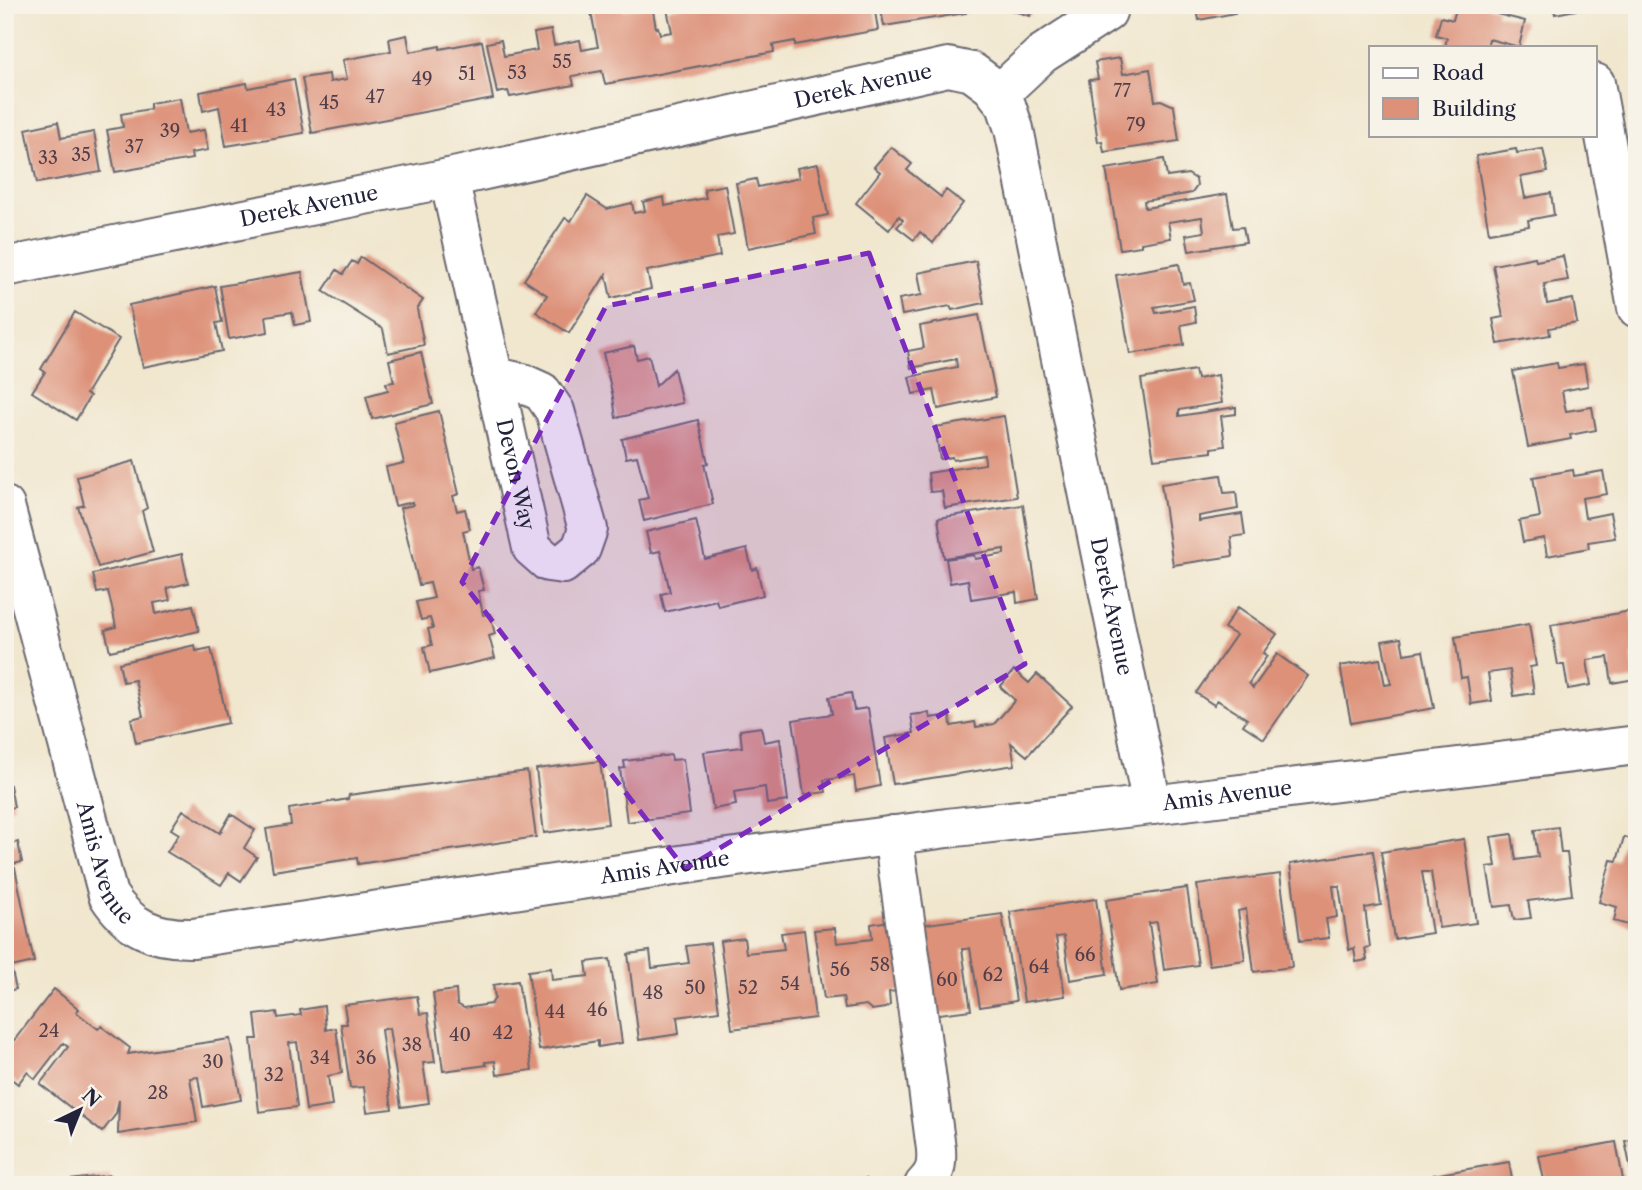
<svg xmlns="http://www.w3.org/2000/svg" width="1642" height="1190" viewBox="0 0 1642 1190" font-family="'Libre Caslon Text',serif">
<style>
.building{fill:#dd9179}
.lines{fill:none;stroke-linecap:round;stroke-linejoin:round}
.minor-casing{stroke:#6a676f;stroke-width:42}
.minor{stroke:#fff;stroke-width:38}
.marked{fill:#7b2cbf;fill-opacity:0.2;stroke:#7b2cbf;stroke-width:5;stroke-dasharray:14 9;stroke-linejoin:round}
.labels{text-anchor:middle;stroke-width:7;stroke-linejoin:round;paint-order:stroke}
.number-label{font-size:18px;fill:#513e4a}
.street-label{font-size:21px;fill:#22223b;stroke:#f7f3e8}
</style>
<rect width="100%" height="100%" fill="#f7f3e8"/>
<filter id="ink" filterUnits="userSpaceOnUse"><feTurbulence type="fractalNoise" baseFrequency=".0143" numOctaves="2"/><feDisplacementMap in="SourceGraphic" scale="14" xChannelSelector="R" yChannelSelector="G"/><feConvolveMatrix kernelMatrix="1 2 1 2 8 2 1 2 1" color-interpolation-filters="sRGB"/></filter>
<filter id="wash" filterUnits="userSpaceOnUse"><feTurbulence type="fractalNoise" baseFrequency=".00686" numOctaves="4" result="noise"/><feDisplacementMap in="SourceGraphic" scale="28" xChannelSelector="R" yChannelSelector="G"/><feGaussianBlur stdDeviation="1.57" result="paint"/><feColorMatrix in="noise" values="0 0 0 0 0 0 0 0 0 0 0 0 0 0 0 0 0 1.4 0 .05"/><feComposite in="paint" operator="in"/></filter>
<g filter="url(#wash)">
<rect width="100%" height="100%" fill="#f1e7cf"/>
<g id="blocks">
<!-- building -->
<path class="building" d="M597 5H622L623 10 652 5 656 28 658 27 660 34 672 32 667 9 689 5H765L767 13 766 5H874L878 30 795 45V41L773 45 774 52 605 84 602 71 572 76 574 85 510 97 508 91 497 93 487 43 501 40 504 56 537 50 534 33 551 30 554 45 580 40 582 50 598 47 590 7Z
M880 5H974V7L966 8V13L884 26Z
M995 5H1033L1030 16Z
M1196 5H1233L1235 13 1199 20Z
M1457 5H1484L1498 9 1497 14 1525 21 1519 47 1489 39 1487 47H1445L1447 38 1436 35 1441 17 1453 20Z
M1553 5H1576V10L1555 14Z
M407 35 410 52 440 46V49L482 41 493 99 312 133 302 78 329 74 330 82 347 79 343 60 391 51 389 39Z
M1120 58 1123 74 1150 69 1155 101 1161 100 1174 106 1179 141 1104 152 1102 141 1098 142 1089 80 1098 79 1095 62Z
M294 79 304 133 226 146 219 107 203 111 200 92 247 83 248 88Z
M180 98 186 133 204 130 208 150 191 153 192 159 115 172 107 130 123 127 121 114 150 109V103Z
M58 122 61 138 94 132 101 172 37 183 26 129Z
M891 147 912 164 907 170 941 197 946 190 963 203 933 243 920 232 914 240 897 227 903 220 899 216 889 230 856 203 880 172 874 167Z
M1516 149 1517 153 1543 149 1548 172 1521 177 1525 198 1551 193 1554 215 1528 220 1529 226 1489 233 1476 156Z
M1164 159 1167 177 1188 174 1196 179 1197 186 1192 193 1144 201 1145 208 1227 194 1233 228 1243 227 1246 242 1189 251 1186 235 1204 232 1202 217 1168 222 1171 238 1141 243V246L1120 249 1106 169Z
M818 164 828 215 813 218 816 234 748 248 736 183 756 179 758 187 799 178 797 168Z
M725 185 734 234 717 237 720 256 647 271 651 289 611 298 606 274 569 333 536 312 547 295 524 280 565 218 571 221 587 196 607 209 632 203 634 213 645 211 643 202 664 197 665 206 706 198 704 189Z
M1563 256 1568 280 1544 284 1547 304 1573 299 1577 323 1549 328 1550 335 1498 344 1493 319 1503 317 1493 265 1535 257 1536 261Z
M361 257 423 300 417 309 424 345 388 353 383 329 323 291 337 270 343 274 352 261 357 264Z
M976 261 984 303 952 310 950 306 902 315 899 299 922 295 918 273Z
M1179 264 1183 284 1190 283 1194 300 1154 307 1156 313 1194 306 1196 322 1181 325 1184 345 1130 354 1116 275Z
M302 272 311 322 295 325 292 312 266 316 268 332 229 339 220 286Z
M215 286 222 322 216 323 222 351 143 367 129 305Z
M75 312 119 339 86 394 90 396 76 420 32 392 45 372 41 369Z
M979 315 996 397 938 409 934 390 913 394 909 377 957 367 956 359 911 368 908 351 924 348 920 326Z
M634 346 637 359 649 356 656 386 674 369 682 403 616 418 613 397 603 353Z
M421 352 433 404 372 419 366 396 388 390 386 383 394 382 389 360Z
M1557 363 1558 368 1584 364 1588 386 1562 391 1564 402 1566 411 1592 407 1596 430 1570 435 1571 439 1528 447 1513 371Z
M1195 370 1197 379 1218 375 1222 403 1179 410V416L1236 407V414L1221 416 1225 446 1212 448V452L1154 459 1141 379Z
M439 411 459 494 453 496 457 511 465 509 470 529 463 531 471 569 478 567 484 590 478 591 483 615 490 614 495 634 489 636 495 658 430 673 424 647 432 645 428 629 433 628 430 618 421 620 416 602 434 598 430 583 419 585 400 508 413 505 412 502 395 506 386 467 404 463 394 422Z
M1004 416 1017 497 945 508 942 491 930 492 928 473 985 464V460L984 455 953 460 952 457 940 459 935 427Z
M698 420 708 463 704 464 713 504 644 521 639 500 648 498 643 479 637 456 626 458 622 439Z
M134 461 147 508 142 511 153 552 98 567 78 507 84 505 77 477Z
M1573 470 1574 476 1603 471 1607 494 1582 498 1585 518 1610 513 1615 538 1588 542 1589 548 1547 556 1544 538 1523 542 1519 521 1540 517 1533 477Z
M1221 475 1224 493 1236 492 1238 509 1199 516V521L1242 514 1245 535 1231 537 1233 556 1173 565 1161 484Z
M1023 505 1038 599 1017 603 1016 592 971 599 968 580 950 583 946 559 974 555 975 559 1004 554V549L944 558 938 518Z
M696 520 705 559 747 549 752 570 757 568 763 595 718 606 716 600 665 612 661 594 670 592 665 569 660 551 651 553 646 532Z
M182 554 188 583 167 588 170 600 154 603 156 614 193 605 199 631 110 651 105 630 116 627 113 612 108 591 97 593 93 574Z
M1238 607 1277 634 1263 653 1267 656 1249 683 1253 688 1277 654 1308 676 1264 739 1243 725 1247 719 1217 700 1214 705 1196 693 1236 635 1224 628Z
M1631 611 1637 650V654H1632L1635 679 1612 683 1608 657 1587 660 1591 685 1568 689 1564 665H1558L1551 625Z
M1529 624 1536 666 1530 667 1534 693 1514 696 1510 670 1488 673 1492 701 1471 704 1467 677 1461 678 1455 637Z
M1401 638 1404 654 1423 651 1434 708 1351 723 1340 666 1380 659 1385 685 1391 684 1382 641Z
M195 645 196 651 211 648 228 723 136 743 131 719 143 716 135 680 123 682 119 663Z
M1014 670 1029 683 1037 674 1072 706 1027 756 1011 743 1015 765 893 784 885 738 914 733 911 715 929 713 930 718 950 715 951 726 975 722 976 727 994 724 1015 700 1000 687Z
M851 693 854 710 868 708 880 786 856 791 854 776 824 780 826 792 804 795 793 720 832 714 829 697Z
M761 727 764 742 780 739 788 801 767 804 765 787 734 792 736 805 713 809 704 752 742 747 740 730Z
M671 755 672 760 683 759 690 814 627 822 620 769 625 768 624 761Z
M600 761 608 824 544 833 536 769Z
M527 771 536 837 358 864 357 858 273 871 266 829 291 825 289 809 348 799 349 795Z
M10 785 14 807 5 809V786Z
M183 810 220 833 231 814 255 830 244 848 257 857 241 881 229 873 221 885 167 852 179 834 171 829Z
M1558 827 1561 853H1567L1572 895 1528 901 1531 918 1514 920 1511 905 1494 907 1487 867 1496 866 1491 837 1512 834 1516 860 1530 858 1538 857 1534 830Z
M1624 837 1637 841V922L1635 927 1614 921 1617 907 1599 902 1611 860 1617 861Z
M5 839 8 845 18 842 22 862 5 866Z
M1464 839 1476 923 1439 928 1431 872H1422L1432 933 1394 939 1381 852Z
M1373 851 1381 905 1365 908 1370 947 1365 948 1367 960 1356 962 1354 948 1349 950 1339 886H1333L1337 917 1326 919 1329 938 1300 941 1290 864Z
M15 868 34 962 11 967 16 989 8 991 9 997 5 998V870Z
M1280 874 1292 967 1254 972 1246 909 1238 911 1245 960 1209 965 1197 885Z
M1187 888 1198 965 1164 970 1157 922 1149 923 1158 984 1119 990 1106 900Z
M1096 899 1107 974 1070 980 1064 936 1056 937 1065 996 1024 1002 1010 912Z
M1002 914 1016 1001 980 1007 970 948 966 949H962L971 1010 932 1015 919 925Z
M895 920 904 990 889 992 890 1005 885 1008 872 1010 866 1005 845 1008 843 997 824 999 814 930 835 928 837 943 872 939 871 924Z
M804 930 815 1018 732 1029 720 941 744 938 746 953 784 949 781 933Z
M710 943 719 1011 677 1017 679 1034 639 1040 628 954 650 951 652 968 689 963 686 946Z
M610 959 622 1043 598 1047V1041L539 1050 528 971 551 968 552 980 588 976 586 962Z
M518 981 532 1070 497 1075 495 1061 485 1062 487 1065 443 1071 433 993 456 990 457 1004 464 1008 491 1004 495 998 493 985Z
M54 989 79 1009 76 1012 98 1029 101 1026 130 1048 128 1054 230 1039 241 1100 203 1107 198 1077 190 1078 197 1122 118 1134 119 1100 116 1114 102 1132 40 1084 68 1047 63 1043 35 1079 27 1072 18 1084 5 1074V1052Z
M417 996 420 1014 428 1013 435 1062 423 1063 429 1103 401 1107 389 1028 381 1030 392 1109 367 1112 364 1087 350 1088 341 1024H347L344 1005Z
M324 1006 326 1030 336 1028 342 1073 328 1076 332 1106 306 1110 297 1042 289 1043 297 1107 259 1112 251 1039H258L255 1015 277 1012 278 1018 301 1015 300 1010Z
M1637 1139V1185H1634L1625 1141Z
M1616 1142 1624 1185H1545L1539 1156Z
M1509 1162 1513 1185H1435L1433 1175Z
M110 1175 111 1185H46V1183Z
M866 1179 867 1185H841V1183Z"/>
</g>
</g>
<g filter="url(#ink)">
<use href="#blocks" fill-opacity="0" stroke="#6a676f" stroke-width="2"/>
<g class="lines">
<!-- minor casing -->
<g class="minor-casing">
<g id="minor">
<path d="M1595 83 1637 308"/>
<path d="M998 95 1042 54 1107 12 1109 5"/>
<path id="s1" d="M449 178 532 548 548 562 563 564 581 549 588 529 555 411 542 392 522 383 492 376"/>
<path id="s2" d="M5 267 449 178 948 67 972 72 991 86 1006 105 1014 129 1152 805"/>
<path id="s3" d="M5 506 108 895C129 928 155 939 193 938L707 861 947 828 1152 805 1637 745"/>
<path d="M893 835 917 1005 936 1149C937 1165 936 1173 924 1185"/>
</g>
</g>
<!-- minor -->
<use href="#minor" class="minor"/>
</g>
</g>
<!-- marked area -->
<path class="marked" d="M869 253 1025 664 685 869 462 582 606 306Z"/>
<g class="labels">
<!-- number labels -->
<g class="number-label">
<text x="562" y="68">55</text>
<text x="517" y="79">53</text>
<text x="467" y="80">51</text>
<text x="422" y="85">49</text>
<text x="1122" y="97">77</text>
<text x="375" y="103">47</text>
<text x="329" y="109">45</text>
<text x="276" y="116">43</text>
<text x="1136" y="131">79</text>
<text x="239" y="132">41</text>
<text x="170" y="137">39</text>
<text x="134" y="153">37</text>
<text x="81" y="161">35</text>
<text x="48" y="164">33</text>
<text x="1085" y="961">66</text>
<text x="880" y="971">58</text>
<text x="1039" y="973">64</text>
<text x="840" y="976">56</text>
<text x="993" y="981">62</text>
<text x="947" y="986">60</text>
<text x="790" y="990">54</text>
<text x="695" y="994">50</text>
<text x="748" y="994">52</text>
<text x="653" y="999">48</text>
<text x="597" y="1016">46</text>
<text x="555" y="1018">44</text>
<text x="49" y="1037">24</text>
<text x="503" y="1039">42</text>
<text x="460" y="1041">40</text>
<text x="412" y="1051">38</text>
<text x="320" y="1064">34</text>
<text x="366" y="1064">36</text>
<text x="213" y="1068">30</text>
<text x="274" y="1081">32</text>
<text x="158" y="1099">28</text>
</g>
<!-- street labels -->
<g class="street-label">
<text dy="7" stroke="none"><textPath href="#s2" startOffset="877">Derek Avenue</textPath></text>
<text dy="7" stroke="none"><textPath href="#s2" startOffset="310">Derek Avenue</textPath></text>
<text dy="7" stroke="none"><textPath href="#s1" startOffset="304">Devon Way</textPath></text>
<text dy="7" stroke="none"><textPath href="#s2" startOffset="1549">Derek Avenue</textPath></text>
<text dy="7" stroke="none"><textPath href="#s3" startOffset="1547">Amis Avenue</textPath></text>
<text dy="7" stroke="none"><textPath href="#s3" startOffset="371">Amis Avenue</textPath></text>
<text dy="7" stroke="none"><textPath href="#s3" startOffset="980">Amis Avenue</textPath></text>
</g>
</g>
<!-- margin -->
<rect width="1642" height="1190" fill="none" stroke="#f7f3e8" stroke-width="28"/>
<!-- legend -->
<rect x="1369" y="46" width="228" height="91" fill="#f7f3e8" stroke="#a29fa3" stroke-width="2"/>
<rect x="1383" y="68" width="35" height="10" fill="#ffffff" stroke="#a29fa3" stroke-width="2"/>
<text x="1432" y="80" font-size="21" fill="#22223b">Road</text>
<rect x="1383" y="98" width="35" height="21" fill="#dd9179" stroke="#a29fa3" stroke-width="2"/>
<text x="1432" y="116" font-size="21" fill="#22223b">Building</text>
<!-- north arrow -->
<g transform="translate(80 1110) rotate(43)" stroke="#f7f3e8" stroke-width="5" paint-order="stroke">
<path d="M0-5L12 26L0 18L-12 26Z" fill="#22223b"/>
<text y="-10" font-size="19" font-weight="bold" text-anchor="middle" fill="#22223b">N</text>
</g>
</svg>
